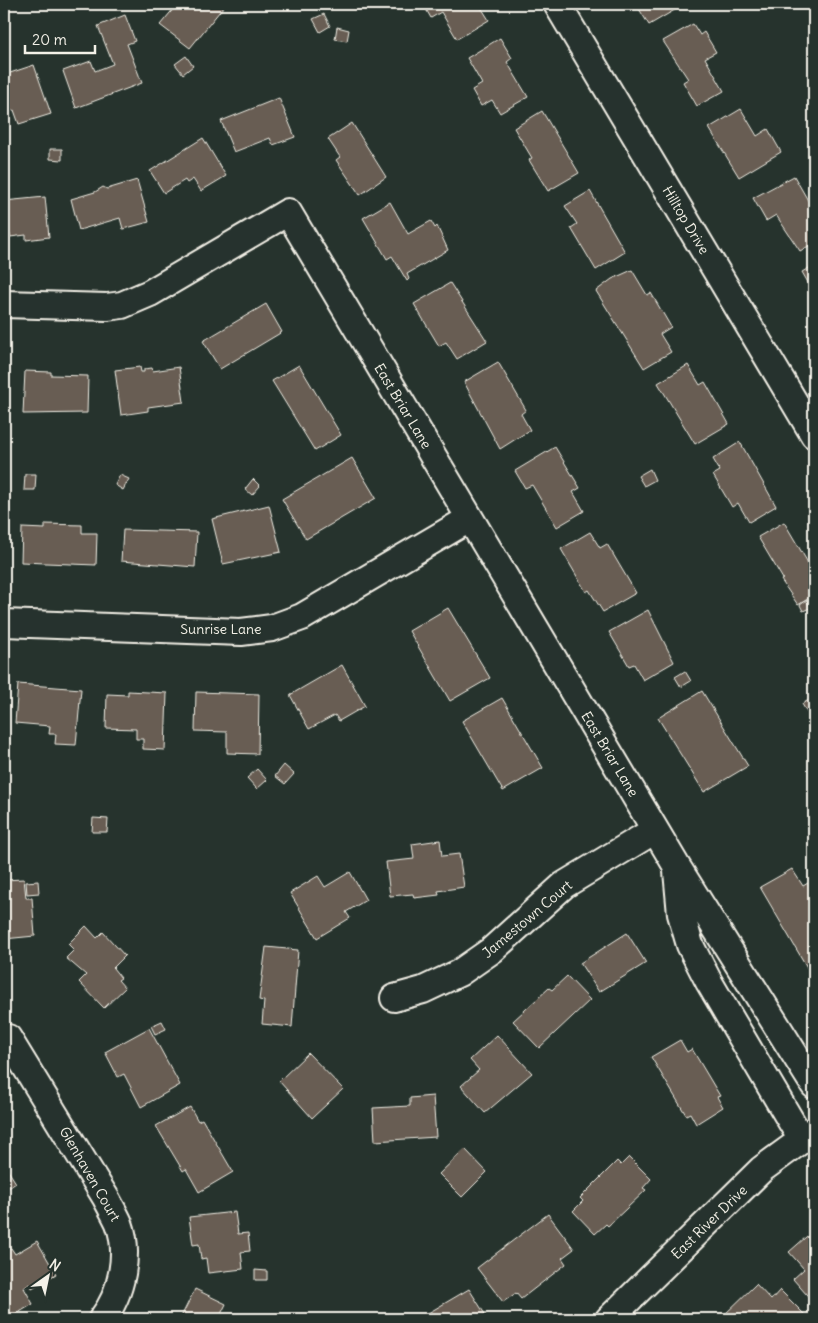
<svg xmlns="http://www.w3.org/2000/svg" width="818" height="1323" viewBox="0 0 818 1323" font-family="Delius,sans-serif">
<style>
.building{fill:#675d52;stroke:#f4f1e8}
.lines{fill:none;stroke-linecap:round;stroke-linejoin:round}
.minor-casing{stroke:#f4f1e8;stroke-width:30}
.minor{stroke:#26332d;stroke-width:26}
.labels{text-anchor:middle;stroke-width:4;stroke-linejoin:round;paint-order:stroke}
.street-label{font-size:14px;fill:#f4f1e8;stroke:#26332d}
</style>
<rect width="100%" height="100%" fill="#26332d"/>
<filter id="ink" filterUnits="userSpaceOnUse"><feTurbulence type="fractalNoise" baseFrequency=".02" numOctaves="2"/><feDisplacementMap in="SourceGraphic" scale="10" xChannelSelector="R" yChannelSelector="G"/><feConvolveMatrix kernelMatrix="1 2 1 2 8 2 1 2 1" color-interpolation-filters="sRGB"/></filter>
<g filter="url(#ink)">
<!-- building -->
<path class="building" d="M172 4H221L224 6 190 48 160 25 175 7Z
M423 4H479L489 20 457 39 441 12 431 18Z
M636 4H685L649 25Z
M740 4H754L742 9Z
M324 14 330 26 320 32 313 19Z
M125 15 135 41 127 44 142 83 76 108 63 71 91 61 95 71 113 64 98 26Z
M693 24 700 35 704 32 716 52 705 58 724 91 697 106 683 82 688 79 663 41Z
M337 27 349 30 347 41 335 39Z
M500 38 512 58 507 62 528 97 500 113 492 100 481 106 472 90 482 84 467 58Z
M186 56 193 66 183 74 175 64Z
M34 65 51 114 19 124 14 110 4 113V75Z
M279 98 295 137 273 145 270 138 234 152 221 121Z
M741 109 757 136 768 129 781 152 739 177 709 128Z
M542 111 579 173 548 191 529 160 532 158 514 128Z
M352 123 386 177 360 195 336 160 340 157 328 139Z
M203 138 226 176 201 191 193 179 187 183 185 180 164 193 150 171Z
M50 149H62V160L50 159Z
M794 176 814 211V243L800 251 776 215 766 221 753 198Z
M137 180 149 222 123 229 120 218 79 230 71 199 95 192 103 187 107 189Z
M590 191 625 252 596 270 571 228 577 224 565 206Z
M45 197 49 237 26 240V235L10 237V234H4V201Z
M390 202 408 234 431 221 435 228 437 226 448 250 407 274 409 279 407 281 392 256 387 259 363 218Z
M814 265V293L802 272Z
M632 270 647 295 651 293 671 327 660 334 671 352 644 368 596 291 612 279Z
M450 283 487 341 457 359 446 342 439 346 414 304Z
M266 304 282 332 220 369 203 341Z
M498 362 526 410 521 414 530 430 500 449 464 382Z
M299 365 341 435 315 451 272 381Z
M688 365 700 385 705 382 729 424 695 444 658 383Z
M140 367 141 372H144V369L152 368 153 371 179 367 184 402 148 407V411L121 415 115 370Z
M25 371 51 372V375L88 376 87 413 23 414Z
M740 442 776 506 749 522 738 503 732 507 713 475 720 471 713 459Z
M555 447 580 488 573 492 584 511 557 527 532 485 525 488 515 471Z
M352 458 376 498 306 539 282 499Z
M650 469 655 480 644 486 638 476Z
M25 474H36L35 490H24Z
M120 475 129 479 123 490 115 485Z
M253 479 260 486 252 495 245 489Z
M269 505 281 552 223 564 212 519Z
M784 522 814 573V595L798 605 781 580 783 579 758 537Z
M45 524 82 525V533H97L96 565 21 562 22 528 45 529Z
M123 530 197 532 195 567 121 561Z
M590 532 600 548 607 544 636 593 603 612 589 590 586 592 561 549Z
M807 600 810 608 803 611 800 605Z
M448 608 490 678 450 701 409 631Z
M648 610 674 662 643 680 634 664 629 666 609 632Z
M342 665 365 706 339 721 335 715 309 729 290 695Z
M685 671 691 681 681 687 675 677Z
M18 684 81 689 76 745 55 744 56 734H49L50 726 15 723Z
M128 691 167 693 165 750 143 749V739H136V729L106 728 107 694 128 695Z
M702 691 748 766 704 792 658 718Z
M196 692 259 694 258 754 227 753V732L195 731Z
M814 697V724L802 704Z
M502 698 543 768 503 791 462 721Z
M284 765 294 774 285 784 275 776Z
M257 769 267 780 257 789 247 778Z
M93 818 108 819 107 832H92Z
M440 840 442 856 459 854 464 887 438 891 439 895 414 898 413 894 390 896 386 862 414 859 412 844Z
M792 869 803 886 808 883 814 894V966L808 969 760 887Z
M350 872 366 900 346 912 350 918 317 938 290 893 318 876 325 887Z
M24 879 26 898H32L35 936 4 939V880Z
M38 881 39 893 27 894 26 882Z
M86 926 97 938 103 932 125 956 113 968 121 978 118 980 125 988 104 1008 79 982 86 975 66 958 74 950 68 944Z
M627 933 646 963 599 992 580 963Z
M266 947 298 950 292 1027 262 1024 264 1001 259 1000Z
M567 976 590 1000 539 1048 513 1021 549 988 552 990Z
M162 1021 166 1029 155 1034 151 1026Z
M149 1028 180 1085 141 1107 124 1074 118 1077 105 1052Z
M497 1035 532 1073 485 1113 461 1086 479 1070 470 1060Z
M680 1040 687 1052 692 1049 720 1096 717 1097 723 1107 696 1124 690 1113 686 1115 651 1057Z
M308 1053 343 1089 312 1118 279 1081Z
M433 1096 436 1137 375 1141 373 1108 410 1106V1098Z
M190 1107 198 1121 202 1119 233 1172 199 1192 186 1169 183 1171 156 1126Z
M465 1149 487 1172 462 1197 439 1174Z
M629 1157 651 1179 643 1188 646 1190 608 1226 606 1224 595 1234 573 1211 583 1201 580 1198 617 1161 621 1165Z
M4 1164 16 1183 4 1191Z
M235 1212 238 1234 248 1233 250 1251 241 1252 243 1269 208 1273 206 1258 201 1259 199 1244 193 1245 189 1217Z
M548 1214 574 1249 562 1258 566 1264 521 1299 516 1293 503 1302 477 1268Z
M814 1230V1303L793 1279 804 1269 789 1252Z
M37 1241 56 1274 32 1288 30 1284 24 1288 33 1304 8 1319H4V1252L11 1248 15 1254Z
M255 1270 267 1271V1280H255Z
M756 1284 771 1300 780 1290 809 1319H720Z
M195 1289 226 1304 221 1314 231 1319H180Z
M469 1289 488 1319H418Z"/>
<g class="lines">
<!-- minor casing -->
<g class="minor-casing">
<path id="minor" d="M557 4 814 435
M4 304 107 307 122 305 150 293 288 212 676 865 814 1085
M4 623 241 632 272 628 302 617 469 519
M677 871 681 914 690 945 709 982 802 1140
M394 998 423 990 459 973 492 950 564 885 655 830
M8 1038 106 1198C110 1206 115 1214 119 1223 130 1253 122 1294 102 1319
M609 1319 762 1169 814 1131"/>
</g>
<!-- minor -->
<use href="#minor" class="minor"/>
</g>
</g>
<g class="labels">
<!-- street labels -->
<g class="street-label">
<text transform="translate(686 220) rotate(59)" y="5">Hilltop Drive</text>
<text transform="translate(403 406) rotate(59)" y="5">East Briar Lane</text>
<text x="221" y="634">Sunrise Lane</text>
<text transform="translate(610 754) rotate(59)" y="5">East Briar Lane</text>
<text transform="translate(527 919) rotate(-40)" y="5">Jamestown Court</text>
<text transform="translate(90 1174) rotate(60)" y="5">Glenhaven Court</text>
<text transform="translate(709 1222) rotate(-44)" y="5">East River Drive</text>
</g>
</g>
<!-- margin -->
<rect width="818" height="1323" fill="none" stroke="#26332d" stroke-width="20"/>
<rect x="10" y="10" width="798" height="1303" fill="none" stroke="#f4f1e8" stroke-width="2" filter="url(#ink)"/>
<!-- north arrow -->
<g transform="translate(48 1276) rotate(33)" stroke="#26332d" stroke-width="4" paint-order="stroke">
<path d="M0-4L9 19L0 12L-9 19Z" fill="#f4f1e8"/>
<text y="-8" font-size="14" font-weight="bold" text-anchor="middle" fill="#f4f1e8">N</text>
</g>
<!-- scale -->
<path d="M25 45v8h70v-8" fill="none" stroke="#f4f1e8" stroke-width="2.5"/>
<text x="32" y="45" font-size="15" fill="#f4f1e8" stroke="#26332d" stroke-width="4" paint-order="stroke">20 m</text>
</svg>
